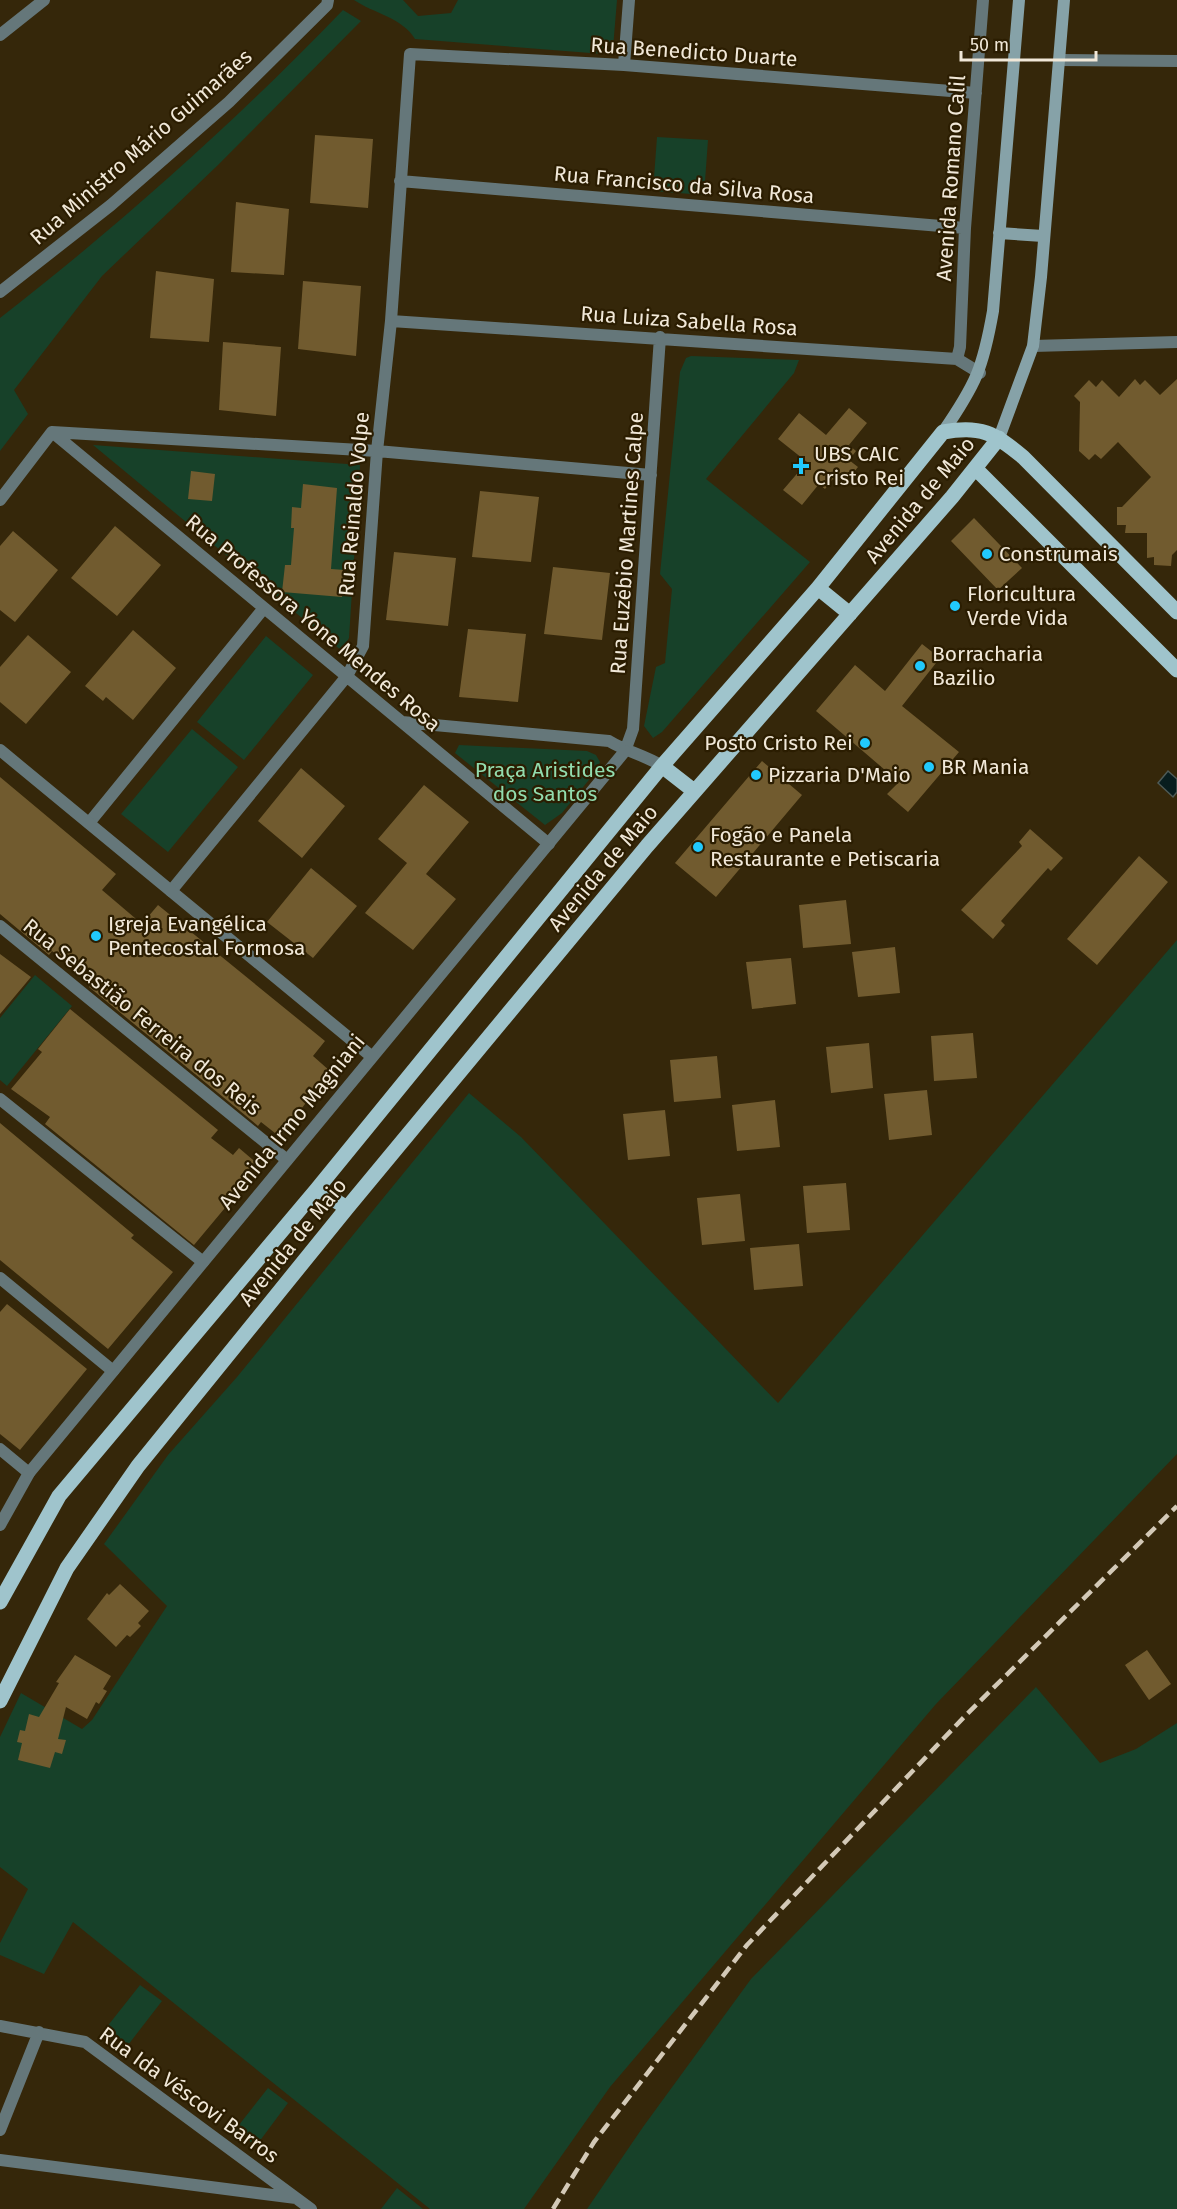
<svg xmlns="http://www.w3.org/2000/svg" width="1177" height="2209" viewBox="0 0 1177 2209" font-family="'Fira Sans',sans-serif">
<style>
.green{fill:#174129}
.water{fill:#081d1e;stroke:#4e5a56;stroke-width:1.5}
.building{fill:#715b2f}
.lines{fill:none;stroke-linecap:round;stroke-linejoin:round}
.minor{stroke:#65777a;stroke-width:12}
.tertiary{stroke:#65777a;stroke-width:12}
.secondary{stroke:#86a2a8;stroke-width:12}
.primary{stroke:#9fc4cc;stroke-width:15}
.rail{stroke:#d3c9b7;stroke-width:4.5;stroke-dasharray:12 6;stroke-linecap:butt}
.poi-dot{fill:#21c9fd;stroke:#2b1d01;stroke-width:2}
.labels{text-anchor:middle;stroke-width:4.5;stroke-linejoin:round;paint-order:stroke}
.street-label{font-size:21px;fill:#f1e8d8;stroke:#2b1d01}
.poi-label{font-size:21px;fill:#f1e8d8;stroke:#2b1d01;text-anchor:start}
.park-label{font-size:21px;fill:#92dcae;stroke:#2b1d01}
</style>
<rect width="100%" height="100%" fill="#35270a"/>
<!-- green -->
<path class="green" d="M354 0H403L418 16 451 13 458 0H617L613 48 603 54 415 39C403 18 373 13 354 0Z
M343 10 361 21 218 165 102 276 14 390 28 414 0 451V318C121 224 236 121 343 10Z
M657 137 708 140 704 195 653 191Z
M691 356 799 360 794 373 706 479 810 562 662 732 653 738 644 726 656 667 665 663 672 589 660 574 680 372 686 358Z
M93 445 360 465 349 638 342 651Z
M266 636 313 675 244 760 197 722Z
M192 729 238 767 168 852 121 814Z
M459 745 587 751 596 755 600 762 597 770 562 813 545 825 455 753Z
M1177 940V1454L936 1704 610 2087 524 2209H430L73 1922 44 1974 0 1955V1943L28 1889 0 1867V1737L21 1693 82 1729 92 1720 167 1606 104 1544 168 1455 237 1377 469 1093 521 1137 778 1403Z
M35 975 72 1006 7 1086 0 1080V1018Z
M1036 1687 1100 1763 1136 1749 1177 1723V2209H587L643 2127 751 1979Z
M140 1985 162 2001 128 2045 106 2028Z
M268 2088 288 2103 256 2146 235 2130Z
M397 2188 423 2209H381Z"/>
<!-- water -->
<path class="water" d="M1168 771 1177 779V792L1173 797 1158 783Z"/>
<!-- building -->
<path class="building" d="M315 135 373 139 368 208 310 203Z
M236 202 289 209 284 275 231 272Z
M156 271 214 279 209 342 150 338Z
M303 281 361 286 356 356 298 349Z
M223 342 281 347 276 416 219 410Z
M1135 379 1140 385 1145 380 1160 395 1177 379V550L1172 555 1171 566 1154 565V557L1147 558V533H1125L1126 525H1117V507H1122L1151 477 1118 442 1101 459 1095 454 1089 460 1079 451 1080 402 1074 396 1089 380 1096 387 1102 380 1119 397Z
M849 408 867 423 849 445 856 451 849 460 858 467 842 487 833 479 825 489 819 484 802 505 783 490 807 462 778 439 799 413 826 435Z
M191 471 215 474 212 501 188 499Z
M303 484 337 488 331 569 345 570 342 597 282 592 285 565H291L294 528H291L292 507 301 508Z
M480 491 539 497 531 562 472 557Z
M974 518 1022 568 998 590 951 541Z
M115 526 161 565 117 616 71 578Z
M13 531 58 570 15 622 0 610V546Z
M394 552 456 558 448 626 386 620Z
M553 567 610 573 602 640 544 634Z
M468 629 526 634 518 702 459 697Z
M133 630 176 668 133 720 106 697 103 701 85 686Z
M28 635 71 672 26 724 0 702V667Z
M922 644 940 658 902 706 959 752 908 812 887 794 899 782 816 711 855 665 885 691Z
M762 761 802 795 716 897 675 863Z
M301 768 345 806 302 858 258 821Z
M0 777 116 874 102 890 142 924 158 905 325 1041 313 1056 330 1071 280 1137 261 1122 258 1126 251 1120 89 987 92 984 52 951 49 955 0 914Z
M424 785 469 822 426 874 456 899 413 950 365 913 407 863 378 839Z
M1030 829 1063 858 1051 871 1048 868 1001 921 1005 925 993 939 961 910 1022 846 1019 842Z
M1139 856 1168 882 1097 965 1067 939Z
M311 868 357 906 313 958 267 922Z
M846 900 851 944 803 948 799 905Z
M895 947 900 993 858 997 852 952Z
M0 954 31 977 0 1014Z
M791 958 796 1004 752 1009 746 962Z
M70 1009 218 1130 211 1138 233 1155 239 1148 260 1166 194 1245 45 1124 50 1117 11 1089 42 1052 38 1049Z
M973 1033 977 1078 934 1081 931 1036Z
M869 1043 873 1088 831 1093 826 1047Z
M717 1056 721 1098 674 1102 670 1060Z
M927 1090 932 1135 889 1140 884 1094Z
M775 1100 780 1147 737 1151 732 1105Z
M665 1110 670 1156 628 1160 623 1114Z
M0 1123 134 1235 131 1238 173 1272 108 1349 0 1260Z
M846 1183 850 1230 807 1233 803 1186Z
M740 1194 745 1241 702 1245 697 1198Z
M799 1244 803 1286 754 1290 750 1248Z
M7 1304 87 1369 20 1450 0 1434V1312Z
M120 1584 149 1611 138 1623 141 1626 130 1637 127 1635 116 1647 87 1619 107 1593 109 1595Z
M1147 1650 1171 1684 1149 1700 1125 1665Z
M75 1655 111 1676 103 1689 107 1691 99 1704 96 1702 87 1719 66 1707 58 1739 66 1740 62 1754 55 1752 50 1768 18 1760 22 1743 17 1742 20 1730 25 1731 29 1714 39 1717 59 1683 56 1682Z"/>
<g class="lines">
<!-- minor -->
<path class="minor" d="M0 35 44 0
M1060 60 1177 61
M624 65 629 0
M400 181 965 228
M0 292 111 205 229 102 327 5 328 0
M391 321 957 359 980 373
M1033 346 1177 342
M957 359 960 347 965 228 983 0
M52 432 549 844
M52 432 377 451 651 475
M0 500 52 432
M402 722 609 741C627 752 645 755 662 766
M625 751 633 729 660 337
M89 823 264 608
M171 891 347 676 363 646 377 451 391 321 410 54 624 65 976 93
M0 926 287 1160
M0 1099 203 1262
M0 1278 113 1371
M0 1449 29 1473
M0 2026 85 2042 311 2209
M0 2130 39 2032
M0 2160 296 2198"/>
<!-- tertiary -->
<path class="tertiary" d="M0 750 371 1056
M0 1525 29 1473 625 751"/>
<!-- secondary -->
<path class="secondary" d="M999 233 1043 236
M943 432C976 384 983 368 993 311L1019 0
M999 438 1033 346 1041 277 1064 0"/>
<!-- primary -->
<path class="primary" d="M976 469 1177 670
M818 588 850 614
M662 766 694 791
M317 1189 347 1208
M0 1602 59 1496 317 1189 662 766 818 588 943 432C981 425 994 433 1023 457L1177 612
M0 1701 67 1568 138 1466 347 1208 647 846 952 497 999 438"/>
<!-- rail -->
<path class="rail" d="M553 2209 594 2142 747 1945 966 1715 1177 1506"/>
</g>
<!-- markers -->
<g class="poi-dot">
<path d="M798 457h6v6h6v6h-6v6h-6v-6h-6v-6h6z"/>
<circle cx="987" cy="554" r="6"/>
<circle cx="955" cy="606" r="6"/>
<circle cx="920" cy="666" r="6"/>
<circle cx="865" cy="743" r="6"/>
<circle cx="929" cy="767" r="6"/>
<circle cx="756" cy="775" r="6"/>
<circle cx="698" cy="847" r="6"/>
<circle cx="96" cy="936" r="6"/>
</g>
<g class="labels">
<!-- street labels -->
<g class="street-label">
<text transform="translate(694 52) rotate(4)" y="7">Rua Benedicto Duarte</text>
<text transform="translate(141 147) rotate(-41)" y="7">Rua Ministro Mário Guimarães</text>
<text transform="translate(951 178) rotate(-86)" y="7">Avenida Romano Calil</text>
<text transform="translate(684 185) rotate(5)" y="7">Rua Francisco da Silva Rosa</text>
<text transform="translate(689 321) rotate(4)" y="7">Rua Luiza Sabella Rosa</text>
<text transform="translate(920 500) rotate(-50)" y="7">Avenida de Maio</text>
<text transform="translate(354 504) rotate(-85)" y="7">Rua Reinaldo Volpe</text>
<text transform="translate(627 543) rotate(-86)" y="7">Rua Euzébio Martines Calpe</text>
<text transform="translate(313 623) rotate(40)" y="7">Rua Professora Yone Mendes Rosa</text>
<text transform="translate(603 868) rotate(-50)" y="7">Avenida de Maio</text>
<text transform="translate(142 1017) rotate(39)" y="7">Rua Sebastião Ferreira dos Reis</text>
<text transform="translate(292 1122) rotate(-51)" y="7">Avenida Irmo Magniani</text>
<text transform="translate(293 1242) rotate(-51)" y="7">Avenida de Maio</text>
<text transform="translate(189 2095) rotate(36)" y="7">Rua Ida Véscovi Barros</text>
</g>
<!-- poi labels -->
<g class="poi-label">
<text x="814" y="461">UBS CAIC<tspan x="814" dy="24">Cristo Rei</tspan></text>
<text x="999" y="561">Construmais</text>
<text x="967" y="601">Floricultura<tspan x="967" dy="24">Verde Vida</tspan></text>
<text x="932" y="661">Borracharia<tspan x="932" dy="24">Bazilio</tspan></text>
<text x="853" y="750" text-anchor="end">Posto Cristo Rei</text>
<text x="941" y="774">BR Mania</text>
<text x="768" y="782">Pizzaria D'Maio</text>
<text x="710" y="842">Fogão e Panela<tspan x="710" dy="24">Restaurante e Petiscaria</tspan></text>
<text x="108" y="931">Igreja Evangélica<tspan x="108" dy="24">Pentecostal Formosa</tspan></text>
</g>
<!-- park labels -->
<g class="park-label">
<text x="545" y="777">Praça Aristides<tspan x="545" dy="24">dos Santos</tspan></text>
</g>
</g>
<!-- scale -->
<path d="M961 51v9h135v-9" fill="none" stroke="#f1e8d8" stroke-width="3"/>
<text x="970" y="51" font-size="18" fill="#f1e8d8" stroke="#2b1d01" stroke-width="4.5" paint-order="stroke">50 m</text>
</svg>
